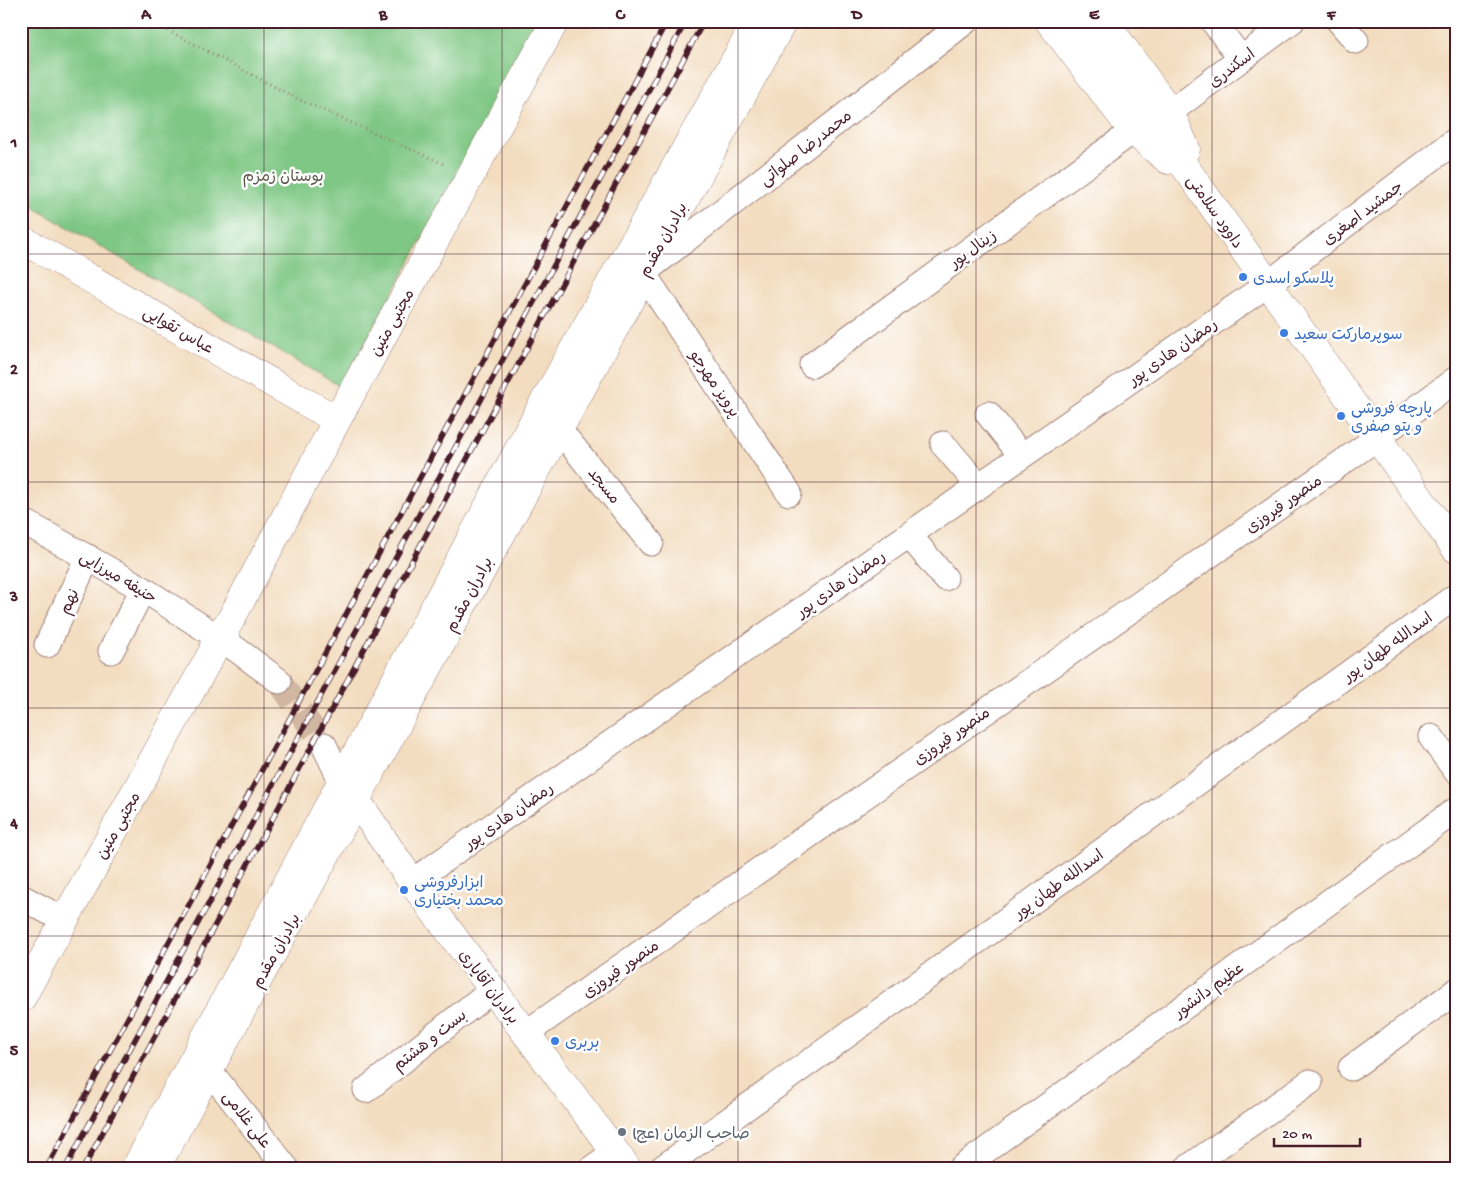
<svg xmlns="http://www.w3.org/2000/svg" width="1477" height="1190" viewBox="0 0 1477 1190" font-family="'Gochi Hand','Playpen Sans Arabic',sans-serif">
<style>
.green{fill:#7fc784;stroke:#647358}
.lines{fill:none;stroke-linecap:round;stroke-linejoin:round}
.street-tunnel{stroke:#d1b7a2;stroke-width:25;stroke-dasharray:25 12;stroke-linecap:butt}
.street-casing{stroke:#9e7e76;stroke-width:27}
.secondary-casing{stroke:#9e7e76;stroke-width:29}
.path{stroke:#9e7e76;stroke-width:3;stroke-dasharray:1 4;stroke-linecap:butt}
.street{stroke:#fff;stroke-width:25}
.secondary{stroke:#fff;stroke-width:28}
.rail-casing{stroke:#4a1f2b;stroke-width:5.5}
.rail{stroke:#fff;stroke-width:4;stroke-dasharray:11;stroke-linecap:butt}
.grid{fill:none;stroke:#4a1f2b;stroke-width:1;stroke-opacity:0.55}
.shop-dot{fill:#3f7fe0;stroke:#fff;stroke-width:2}
.worship-dot{fill:#6b7280;stroke:#fff;stroke-width:2}
.labels{text-anchor:middle;stroke-width:5;stroke-linejoin:round;paint-order:stroke}
.street-label{font-size:16px;fill:#4a1f2b;stroke:#fff}
.park-label{font-size:16px;fill:#5d5a4a;stroke:#fff}
.shop-label{font-size:16px;fill:#366cbe;stroke:#fff;text-anchor:start}
.worship-label{font-size:16px;fill:#5b616d;stroke:#fff;text-anchor:start}
.neatline{fill:none;stroke:#4a1f2b;stroke-width:2}
.grid-label{font-size:16px;text-anchor:middle;font-weight:bold;fill:#4a1f2b}
</style>
<rect width="100%" height="100%" fill="#fff"/>
<filter id="ink" filterUnits="userSpaceOnUse"><feTurbulence type="fractalNoise" baseFrequency=".02" numOctaves="2"/><feDisplacementMap in="SourceGraphic" scale="10" xChannelSelector="R" yChannelSelector="G"/><feConvolveMatrix kernelMatrix="1 2 1 2 8 2 1 2 1" color-interpolation-filters="sRGB"/></filter>
<filter id="wash" filterUnits="userSpaceOnUse"><feTurbulence type="fractalNoise" baseFrequency=".0096" numOctaves="4" result="noise"/><feDisplacementMap in="SourceGraphic" scale="20" xChannelSelector="R" yChannelSelector="G"/><feGaussianBlur stdDeviation="1.12" result="paint"/><feColorMatrix in="noise" values="0 0 0 0 0 0 0 0 0 0 0 0 0 0 0 0 0 1.4 0 .05"/><feComposite in="paint" operator="in"/></filter>
<g filter="url(#wash)">
<rect width="100%" height="100%" fill="#f3ddc0"/>
<!-- green -->
<path class="green" d="M21 21H542L341 387 21 200Z"/>
</g>
<g filter="url(#ink)">
<g class="lines">
<!-- street-tunnel -->
<path class="street-tunnel" d="M279 681 324 745"/>
<!-- street casing -->
<g class="street-casing">
<path id="street" d="M1213 21 1241 59
M1339 21 1356 41
M1170 112 1292 21
M812 365 1133 131
M988 414 1022 456
M558 428 651 543
M943 444 979 486
M789 493 643 273 966 21
M21 520 143 589 216 636
M909 535 945 578
M225 641 279 681
M47 645 88 557
M111 651 143 589
M1431 737 1456 771
M324 745 337 772 353 795
M412 882 1268 284 1456 140
M21 897 64 920
M526 1033 1377 438 1456 379
M1351 1068 1456 991
M209 1070 287 1169
M366 1090 493 989
M591 1169 615 1152
M661 1169 1456 596
M960 1169 1456 810
M1186 1169 1310 1082"/>
</g>
<!-- secondary casing -->
<g class="secondary-casing">
<path id="secondary" d="M1049 21 1133 131 1168 160
M1079 21 1151 119 1456 549
M1104 21 1170 112 1186 149
M21 239 337 420
M213 651 216 636 229 623 337 420 555 21
M357 801 412 882 628 1169
M21 999 213 651 226 639
M135 1169 539 411 757 21
M155 1169C364 786 571 403 783 21"/>
</g>
<!-- path -->
<path class="path" d="M150 21 298 99 444 164"/>
<!-- street -->
<use href="#street" class="street"/>
<!-- secondary -->
<use href="#secondary" class="secondary"/>
<!-- rail casing -->
<g class="rail-casing">
<path id="rail" d="M46 1169 667 21
M65 1169 686 21
M83 1169 704 21"/>
</g>
<!-- rail -->
<use href="#rail" class="rail"/>
</g>
</g>
<!-- grid -->
<path class="grid" d="M264 21V1169M502 21V1169M738 21V1169M976 21V1169M1212 21V1169M21 254H1456M21 482H1456M21 708H1456M21 936H1456"/>
<!-- markers -->
<g class="shop-dot">
<circle cx="1243" cy="277" r="5"/>
<circle cx="1284" cy="333" r="5"/>
<circle cx="1341" cy="416" r="5"/>
<circle cx="404" cy="890" r="5"/>
<circle cx="555" cy="1041" r="5"/>
</g>
<circle class="worship-dot" cx="622" cy="1132" r="5"/>
<g class="labels">
<!-- street labels -->
<g class="street-label">
<text transform="translate(1231 67) rotate(-37)" y="6">اسکندری</text>
<text transform="translate(805 147) rotate(-38)" y="6">محمدرضا صلواتی</text>
<text transform="translate(1216 211) rotate(55)" y="6">داوود سلامتی</text>
<text transform="translate(1362 212) rotate(-37)" y="6">جمشید اصغری</text>
<text transform="translate(662 239) rotate(-61)" y="6">برادران مقدم</text>
<text transform="translate(972 248) rotate(-36)" y="6">زینال پور</text>
<text transform="translate(391 322) rotate(-61)" y="6">مجتبی متین</text>
<text transform="translate(179 329) rotate(30)" y="6">عباس تقوایی</text>
<text transform="translate(1172 351) rotate(-35)" y="6">رمضان هادی پور</text>
<text transform="translate(716 383) rotate(56)" y="6">پرویز مهرجو</text>
<text transform="translate(605 485) rotate(51)" y="6">مسجد</text>
<text transform="translate(1283 503) rotate(-35)" y="6">منصور فیروزی</text>
<text transform="translate(119 576) rotate(31)" y="6">حنیفه میرزایی</text>
<text transform="translate(840 583) rotate(-35)" y="6">رمضان هادی پور</text>
<text transform="translate(468 594) rotate(-62)" y="6">برادران مقدم</text>
<text transform="translate(68 601) rotate(-65)" y="6">نهم</text>
<text transform="translate(1387 646) rotate(-36)" y="6">اسدالله طهان پور</text>
<text transform="translate(951 735) rotate(-35)" y="6">منصور فیروزی</text>
<text transform="translate(508 815) rotate(-35)" y="6">رمضان هادی پور</text>
<text transform="translate(117 825) rotate(-61)" y="6">مجتبی متین</text>
<text transform="translate(1058 883) rotate(-36)" y="6">اسدالله طهان پور</text>
<text transform="translate(275 950) rotate(-61)" y="6">برادران مقدم</text>
<text transform="translate(620 968) rotate(-35)" y="6">منصور فیروزی</text>
<text transform="translate(490 986) rotate(53)" y="6">برادران آقایاری</text>
<text transform="translate(1208 989) rotate(-36)" y="6">عظیم دانشور</text>
<text transform="translate(429 1039) rotate(-38)" y="6">بست و هشتم</text>
<text transform="translate(248 1119) rotate(52)" y="6">علی غلامی</text>
</g>
<!-- park labels -->
<g class="park-label">
<text x="283" y="181">بوستان زمزم</text>
</g>
<!-- shop labels -->
<g class="shop-label">
<text x="1253" y="283">پلاسکو اسدی</text>
<text x="1294" y="339">سوپرمارکت سعید</text>
<text x="1351" y="413">پارچه فروشی<tspan x="1351" dy="18">و پتو صفری</tspan></text>
<text x="414" y="887">ابزارفروشی<tspan x="414" dy="18">محمد بختیاری</tspan></text>
<text x="565" y="1047">بربری</text>
</g>
<!-- worship labels -->
<g class="worship-label">
<text x="632" y="1138">صاحب الزمان (عج)</text>
</g>
</g>
<!-- margin -->
<rect width="1477" height="1190" fill="none" stroke="#fff" stroke-width="55"/>
<!-- scale -->
<path d="M1274 1138v8h86v-8" fill="none" stroke="#4a1f2b" stroke-width="2.5"/>
<text x="1282" y="1138" font-size="15" fill="#4a1f2b" stroke="#ffffff" stroke-width="4" paint-order="stroke">20 m</text>
<rect x="28" y="28" width="1422" height="1134" class="neatline"/>
<g class="grid-label">
<text x="146" y="19">A</text>
<text x="383" y="19">B</text>
<text x="620" y="19">C</text>
<text x="857" y="19">D</text>
<text x="1094" y="19">E</text>
<text x="1331" y="19">F</text>
<text x="14" y="147">1</text>
<text x="14" y="374">2</text>
<text x="14" y="601">3</text>
<text x="14" y="828">4</text>
<text x="14" y="1055">5</text>
</g>
</svg>
